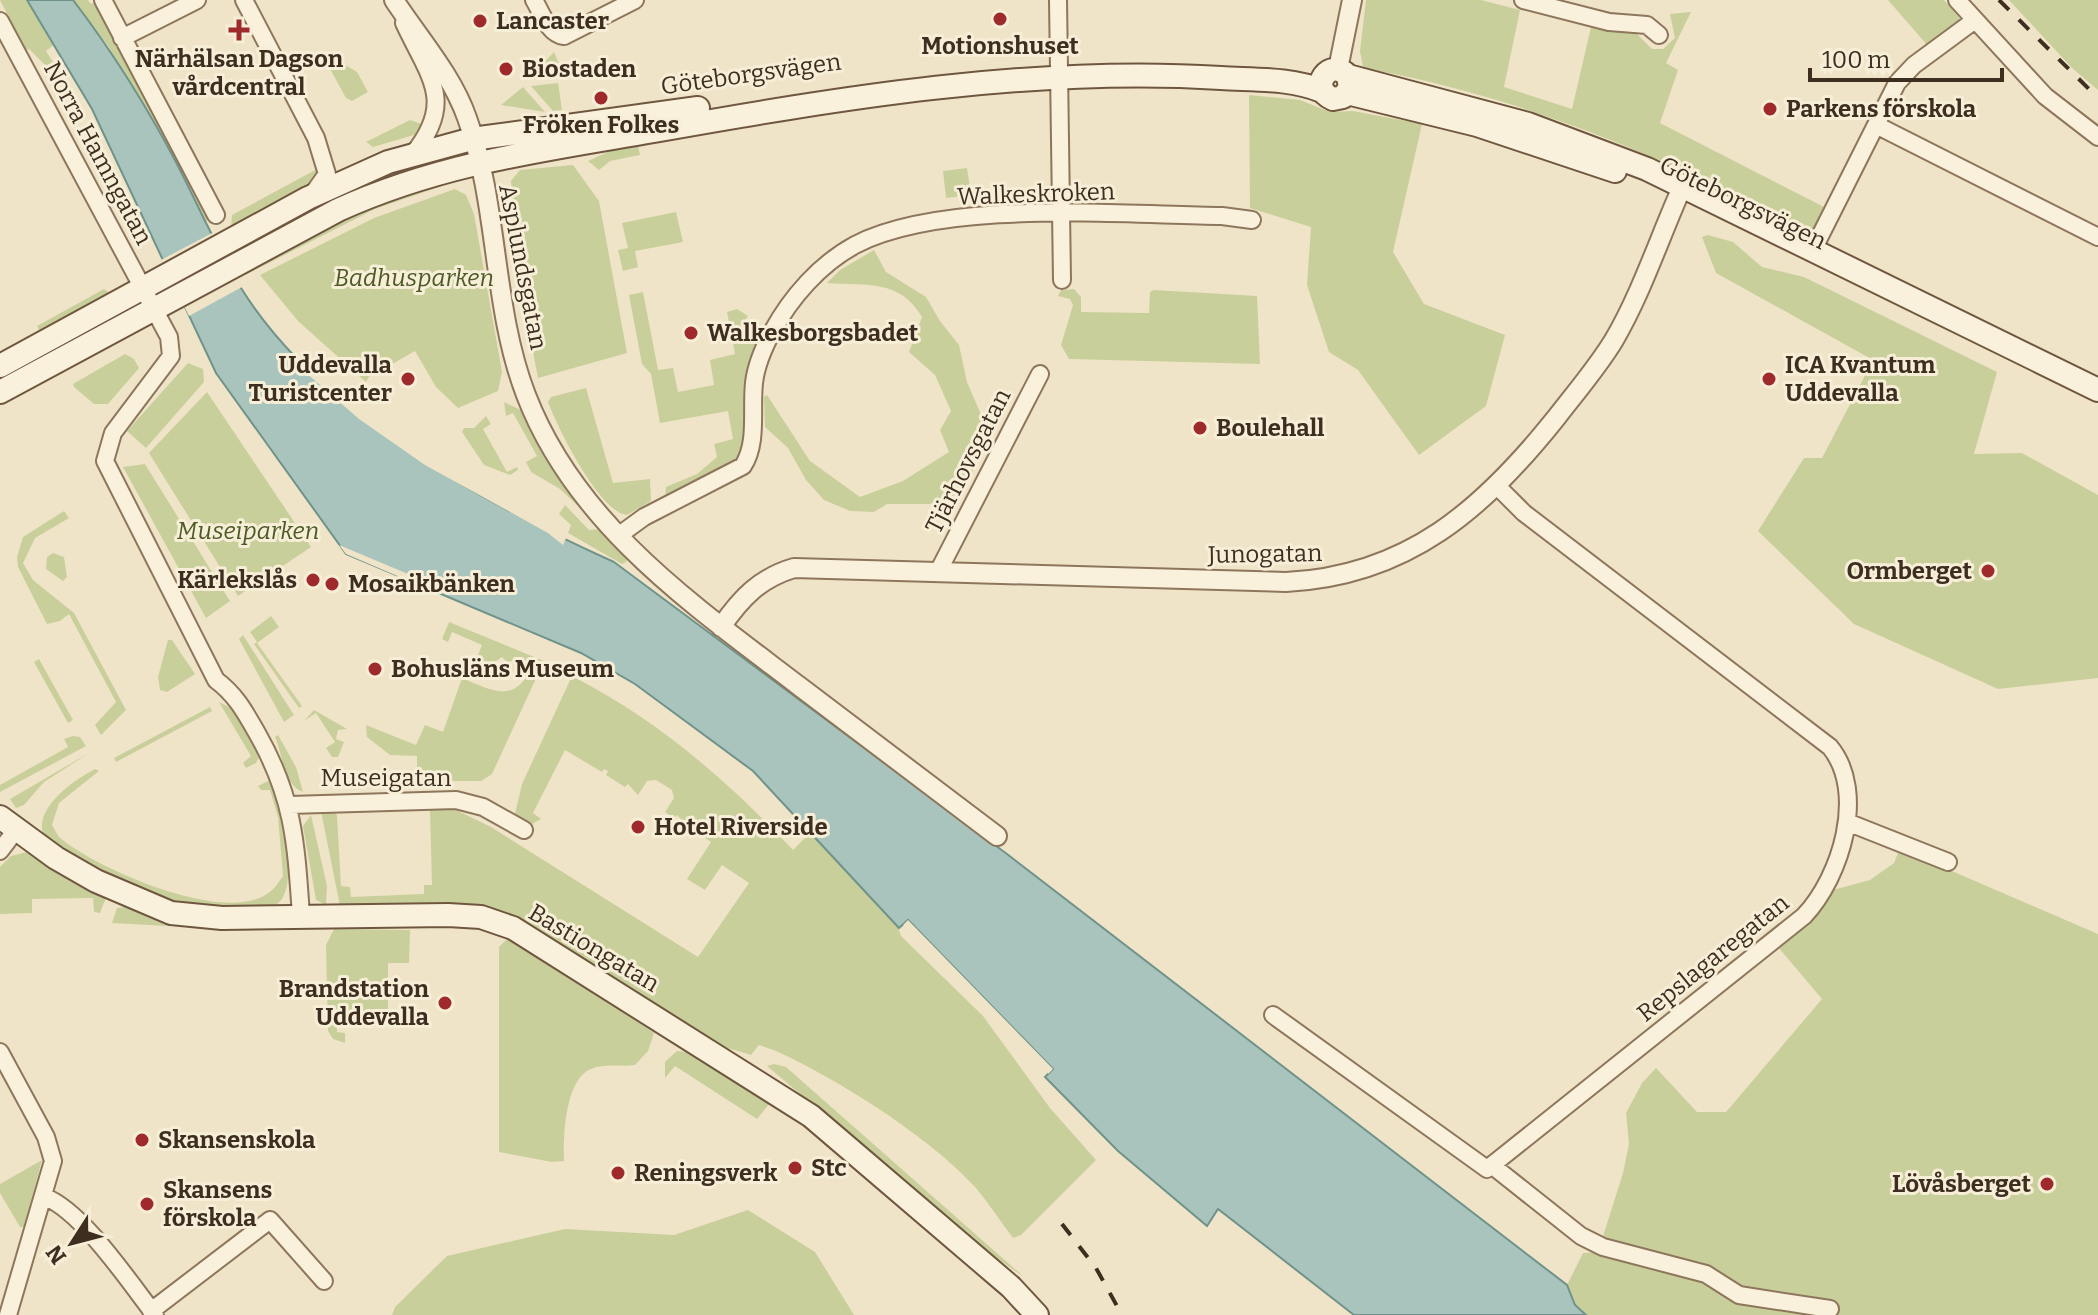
<svg xmlns="http://www.w3.org/2000/svg" width="2098" height="1315" viewBox="0 0 2098 1315" font-family="Bitter,serif">
<style>
.green{fill:#c9cf9b}
.water{fill:#a9c4bc;stroke:#6f938a;stroke-width:2}
.pier{fill:#f0e4c8}
.lines{fill:none;stroke-linecap:round;stroke-linejoin:round}
.minor-casing{stroke:#8d765c;stroke-width:20}
.tertiary-casing{stroke:#8d765c;stroke-width:22}
.secondary-casing{stroke:#6f573f;stroke-width:26}
.minor{stroke:#faf1dc;stroke-width:16}
.tertiary{stroke:#faf1dc;stroke-width:18}
.secondary{stroke:#faf1dc;stroke-width:22}
.rail{stroke:#3d2e20;stroke-width:4;stroke-dasharray:14 14;stroke-linecap:butt}
.poi-dot{fill:#9e2a2b;stroke:#f7eed8;stroke-width:3}
.labels{text-anchor:middle;stroke-width:6;stroke-linejoin:round;paint-order:stroke}
.poi-label{font-size:24px;font-weight:bold;fill:#3d2e20;stroke:#f7eed8;text-anchor:start}
.street-label{font-size:24px;fill:#3d2e20;stroke:#f7eed8}
.park-label{font-size:24px;font-style:italic;fill:#4d5a26;stroke:#f7eed8}
</style>
<rect width="100%" height="100%" fill="#f0e4c8"/>
<!-- green -->
<path class="green" d="M0 0H26L55 44 46 51 53 62 46 66 29 49 26 50Z
M73 0H88L91 4 99 0 216 215 206 221 108 46Z
M1366 0H1481L1520 10 1504 87 1572 109 1591 27 1597 24 1634 31 1652 49H1663L1675 38 1670 14 1691 12 1666 63 1678 70 1660 123 1826 208 1814 233C1672 161 1525 97 1368 69L1363 67 1360 51Z
M1888 0H1944L1962 21 1928 46Z
M2009 0H2098V90L2072 68Z
M554 52 564 76 528 80V79Z
M337 60 357 72 368 92 352 101 346 98 329 67Z
M558 83 562 110 553 111 531 86Z
M523 87 545 112 501 105Z
M1249 95 1300 100 1330 112 1353 111 1422 124 1393 252 1424 304 1505 335 1486 406 1419 455 1358 370 1329 352 1307 285 1311 227 1250 208Z
M410 120 422 124 414 135 373 147 366 142Z
M638 145 640 155 610 161 599 170 588 161 608 152Z
M573 165 599 201 627 353 538 378 518 274 511 181 520 170Z
M319 168 314 183 231 229 232 215Z
M967 168 971 195 946 198 943 171Z
M444 178 445 185 375 209 245 275 242 271 315 232Z
M455 189 466 195 474 214 502 372 498 391 458 408 436 387 415 351 380 371 375 366 366 382 298 321 260 275 374 218Z
M676 212 683 242 635 251 638 267 623 271 618 250 628 248 622 223Z
M1708 235 1733 242 1762 267 1804 277 1997 372 1974 454 2022 453 2098 495V678L1998 689 1854 624 1758 531 1804 458H1822L1873 360 1716 273 1702 237Z
M874 250 886 272 926 297 940 321 959 345 967 382 986 426 985 442 968 482 952 497 930 504H887L874 512 850 511 824 500 806 480 788 448 765 427 764 397 767 395 810 461 860 497 903 481 949 452 940 430 951 411 935 375 909 352 922 317C900 279 867 286 827 283L840 270Z
M104 289 111 294 40 332 37 326Z
M1074 289 1081 297V312L1149 313 1150 292 1154 290 1257 296 1260 364 1069 359 1061 345 1073 305 1070 299 1058 296 1061 290Z
M643 292 658 370 673 368 678 392 714 385 710 360 735 354 727 312 737 309 748 316 744 322 760 332 773 313 778 316 769 330 744 455 665 499 666 487 697 474 717 457 714 444 733 439 728 411 660 423 651 374 642 364 629 295Z
M125 354 134 359 139 368 108 404H94L74 387 73 384Z
M188 363 203 369 204 382 146 448 127 431Z
M586 388 613 483 650 479 651 501 627 515C600 513 557 427 548 402L551 397Z
M207 392 311 547 238 596 149 453Z
M504 402 523 411 567 491 595 522 560 489 531 472 526 462 537 456 513 413 506 416Z
M486 416 491 424 483 429 507 472 517 467 518 470 510 475 484 465 462 432 464 428H474Z
M145 464 230 601 206 618 123 467Z
M565 505 589 530 601 529 628 557 626 562 622 564 568 533 571 525 559 514Z
M64 511 69 518 35 538 23 563 33 580 74 613 126 710 101 735 95 725 116 702 69 614 60 621 47 624 18 567 17 557 23 537Z
M53 553 64 557 67 577 63 581 46 569 47 557Z
M271 616 279 627 257 643 302 706 299 708 254 644 257 642 250 632Z
M449 622 544 661 492 774 481 781H417V756L390 755 367 737 366 725 416 745 425 725 443 732 462 678C489 689 513 704 529 672L518 657 508 663 502 657 483 670 480 678 473 668 482 645 452 632 448 642 442 639Z
M243 635 294 715 284 722 239 639Z
M168 640H172L195 674 167 692 160 690 158 677Z
M39 659 73 720 68 723 34 662Z
M572 676C658 720 728 781 793 850L810 833 897 925 901 936 983 1016 1050 1108 1096 1160 1021 1235 1013 1238C1001 1222 989 1204 976 1188 930 1137 839 1080 776 1051L759 1045 751 1055 721 1046 528 924 504 913 457 904 340 906 321 811H333L337 815 341 886 350 887 351 897 424 894V885H432L430 810H456L491 827 698 957 749 883 722 865 705 890 687 879 711 842 702 836 703 832C692 828 685 824 677 815L674 818 665 812 674 798 672 790 656 780 647 781 638 795 628 784 625 787 606 775 608 771 604 769 602 772 565 750 533 813 541 819 532 824 515 814 522 784Z
M219 702 233 709 259 757 256 763 246 768 243 763 251 756Z
M210 707 212 711 116 762 114 758Z
M314 710 347 729 338 730 336 739 344 742 338 757H332L326 748 335 742 316 713 304 721Z
M278 735 296 767 303 792C284 786 282 752 275 737Z
M73 736 80 737 86 746 0 792V785L68 747 64 739Z
M89 753 44 782 24 805 16 808 10 799Z
M95 769 99 771 59 803 52 825 59 837C95 868 229 928 271 891 276 887 279 881 283 876L278 817 270 790H261L258 786 268 781C282 793 285 826 287 844 288 860 291 884 282 899 275 910 260 908 249 909 177 915 100 882 45 838 30 810 74 780 95 769Z
M311 815 327 886 326 905 316 900 303 826Z
M27 852 101 893 106 898 100 913 94 912 93 898 32 899V913L0 914V867L11 856Z
M1898 853 1952 871 2098 934V1315H1586L1574 1304 1567 1285 1583 1253 1598 1252 1623 1173 1629 1144 1626 1113 1642 1083 1656 1068 1697 1112H1726L1822 999 1778 947 1813 919 1833 890 1870 880 1894 863Z
M125 907 167 926 112 923 117 908Z
M334 929 410 930 409 963H388V1013L336 1014 337 1032 345 1033V1043L333 1039 328 1031 326 945Z
M507 939 543 957 654 1033 648 1051 635 1065C621 1067 604 1063 591 1069 565 1079 563 1137 564 1161L552 1162 499 1152V947Z
M677 1051 687 1052 770 1103 757 1119 675 1066 665 1078V1062Z
M774 1064 786 1067 1024 1277 985 1250 767 1066Z
M42 1160 24 1227H20L0 1193V1184Z
M748 1210 815 1252 854 1315H392L395 1307 447 1256 565 1229 674 1235Z"/>
<!-- water -->
<path class="water" d="M27 0H73C112 51 147 107 177 164 198 205 217 249 241 288 319 413 482 503 614 562L1007 854 1567 1285 1575 1305 1586 1315H1354L1218 1209 1207 1226 1118 1151 1045 1077 1053 1069 908 920 899 928 753 771 635 684 581 653 346 554 216 373 92 109Z"/>
<!-- pier -->
<path class="pier" d="M214 232 242 287 189 316 161 260Z
M309 368 363 413 427 459 567 536 563 545 548 533 425 465 359 419 305 372Z
M339 545 439 587 437 593 346 554Z
M908 920 1053 1069 1048 1074V1069L908 925H903Z"/>
<g class="lines">
<!-- minor casing -->
<g class="minor-casing">
<path id="minor" d="M103 0 216 215
M244 0 316 138 327 174 312 195
M534 0C542 13 548 34 564 36L635 0
M1058 0 1062 280
M1523 0 1609 22 1647 25 1659 35
M1957 0 2045 96 2098 137
M0 21 169 337 171 356 113 433 105 461 216 680C236 695 245 712 257 733 294 798 296 843 301 916
M404 23C429 77 456 101 413 154
M122 38 197 0
M1876 125 2098 237
M1813 250 1897 83 1914 65 1975 20
M618 536 644 517 743 466C758 443 751 410 754 383 756 365 764 347 772 332 791 297 820 264 855 245 943 199 1122 215 1222 216L1252 220
M939 570 1040 374
M290 805 456 800 483 807 524 830
M1847 822 1948 862
M0 851 16 830
M1273 1015 1487 1169 1804 916C1841 877 1867 792 1830 747L1524 513 1498 487
M0 1052 46 1137 53 1161 8 1315
M1494 1167 1581 1236 1603 1247 1706 1274 1739 1295 1830 1309
M45 1197C82 1211 130 1283 155 1315
M151 1311 270 1220 324 1281"/>
</g>
<!-- tertiary casing -->
<g class="tertiary-casing">
<path id="tertiary" d="M394 0C419 38 452 75 467 118 499 205 492 307 526 395 576 525 693 605 799 686 865 736 931 786 997 836
M1338 69 1352 0
M721 627C741 598 760 578 794 568L1286 582C1408 576 1483 509 1556 418 1576 392 1597 368 1614 340 1642 292 1660 236 1683 185"/>
</g>
<!-- secondary casing -->
<g class="secondary-casing">
<path id="secondary" d="M1348 76 1350 88 1343 97 1333 99C1307 88 1330 56 1348 76L1528 124 1647 169 2098 390
M1347 93 1477 125 1615 171
M0 366 308 198 388 162 472 139 698 108
M0 392 338 210C441 163 544 150 654 131 841 98 1031 66 1221 78 1254 80 1291 78 1322 91
M0 817 56 858 96 881 171 913 222 918 448 915 481 917 513 928 811 1116 1011 1287 1037 1315"/>
</g>
<!-- minor -->
<use href="#minor" class="minor"/>
<!-- tertiary -->
<use href="#tertiary" class="tertiary"/>
<!-- secondary -->
<use href="#secondary" class="secondary"/>
<!-- rail -->
<path class="rail" d="M1999 0 2098 98
M1062 1224 1096 1268 1122 1315"/>
</g>
<!-- markers -->
<g class="poi-dot">
<circle cx="1000" cy="19" r="8"/>
<circle cx="480" cy="21" r="8"/>
<path d="M235 18h8v8h8v8h-8v8h-8v-8h-8v-8h8z"/>
<circle cx="506" cy="69" r="8"/>
<circle cx="601" cy="98" r="8"/>
<circle cx="1770" cy="109" r="8"/>
<circle cx="691" cy="333" r="8"/>
<circle cx="408" cy="379" r="8"/>
<circle cx="1769" cy="379" r="8"/>
<circle cx="1200" cy="428" r="8"/>
<circle cx="1988" cy="571" r="8"/>
<circle cx="313" cy="580" r="8"/>
<circle cx="332" cy="584" r="8"/>
<circle cx="375" cy="669" r="8"/>
<circle cx="638" cy="827" r="8"/>
<circle cx="445" cy="1003" r="8"/>
<circle cx="142" cy="1140" r="8"/>
<circle cx="795" cy="1168" r="8"/>
<circle cx="618" cy="1173" r="8"/>
<circle cx="2047" cy="1184" r="8"/>
<circle cx="147" cy="1204" r="8"/>
</g>
<g class="labels">
<!-- poi labels -->
<g class="poi-label">
<text x="496" y="29">Lancaster</text>
<text x="1000" y="54" text-anchor="middle">Motionshuset</text>
<text x="239" y="67" text-anchor="middle">Närhälsan Dagson<tspan x="239" dy="28">vårdcentral</tspan></text>
<text x="522" y="77">Biostaden</text>
<text x="1786" y="117">Parkens förskola</text>
<text x="601" y="133" text-anchor="middle">Fröken Folkes</text>
<text x="707" y="341">Walkesborgsbadet</text>
<text x="392" y="373" text-anchor="end">Uddevalla<tspan x="392" dy="28">Turistcenter</tspan></text>
<text x="1785" y="373">ICA Kvantum<tspan x="1785" dy="28">Uddevalla</tspan></text>
<text x="1216" y="436">Boulehall</text>
<text x="1972" y="579" text-anchor="end">Ormberget</text>
<text x="297" y="588" text-anchor="end">Kärlekslås</text>
<text x="348" y="592">Mosaikbänken</text>
<text x="391" y="677">Bohusläns Museum</text>
<text x="654" y="835">Hotel Riverside</text>
<text x="429" y="997" text-anchor="end">Brandstation<tspan x="429" dy="28">Uddevalla</tspan></text>
<text x="158" y="1148">Skansenskola</text>
<text x="811" y="1176">Stc</text>
<text x="634" y="1181">Reningsverk</text>
<text x="2031" y="1192" text-anchor="end">Lövåsberget</text>
<text x="163" y="1198">Skansens<tspan x="163" dy="28">förskola</tspan></text>
</g>
<!-- street labels -->
<g class="street-label">
<text transform="translate(751 74) rotate(-8)" y="8">Göteborgsvägen</text>
<text transform="translate(98 153) rotate(62)" y="8">Norra Hamngatan</text>
<text transform="translate(1036 194) rotate(-2)" y="8">Walkeskroken</text>
<text transform="translate(1743 203) rotate(26)" y="8">Göteborgsvägen</text>
<text transform="translate(523 267) rotate(79)" y="8">Asplundsgatan</text>
<text transform="translate(968 461) rotate(-63)" y="8">Tjärhovsgatan</text>
<text transform="translate(1265 554) rotate(-1)" y="8">Junogatan</text>
<text x="386" y="786">Museigatan</text>
<text transform="translate(594 948) rotate(31)" y="8">Bastiongatan</text>
<text transform="translate(1713 958) rotate(-39)" y="8">Repslagaregatan</text>
</g>
<!-- park labels -->
<g class="park-label">
<text x="414" y="286">Badhusparken</text>
<text x="248" y="539">Museiparken</text>
</g>
</g>
<!-- north arrow -->
<g transform="translate(72 1243) rotate(234)" stroke="#f7eed8" stroke-width="6" paint-order="stroke">
<path d="M0-6L14 30L0 20L-14 30Z" fill="#3d2e20"/>
<text y="-12" font-size="22" font-weight="bold" text-anchor="middle" fill="#3d2e20">N</text>
</g>
<!-- scale -->
<path d="M1810 68v12h192v-12" fill="none" stroke="#3d2e20" stroke-width="4"/>
<text x="1822" y="68" font-size="24" fill="#3d2e20" stroke="#f7eed8" stroke-width="6" paint-order="stroke">100 m</text>
</svg>
